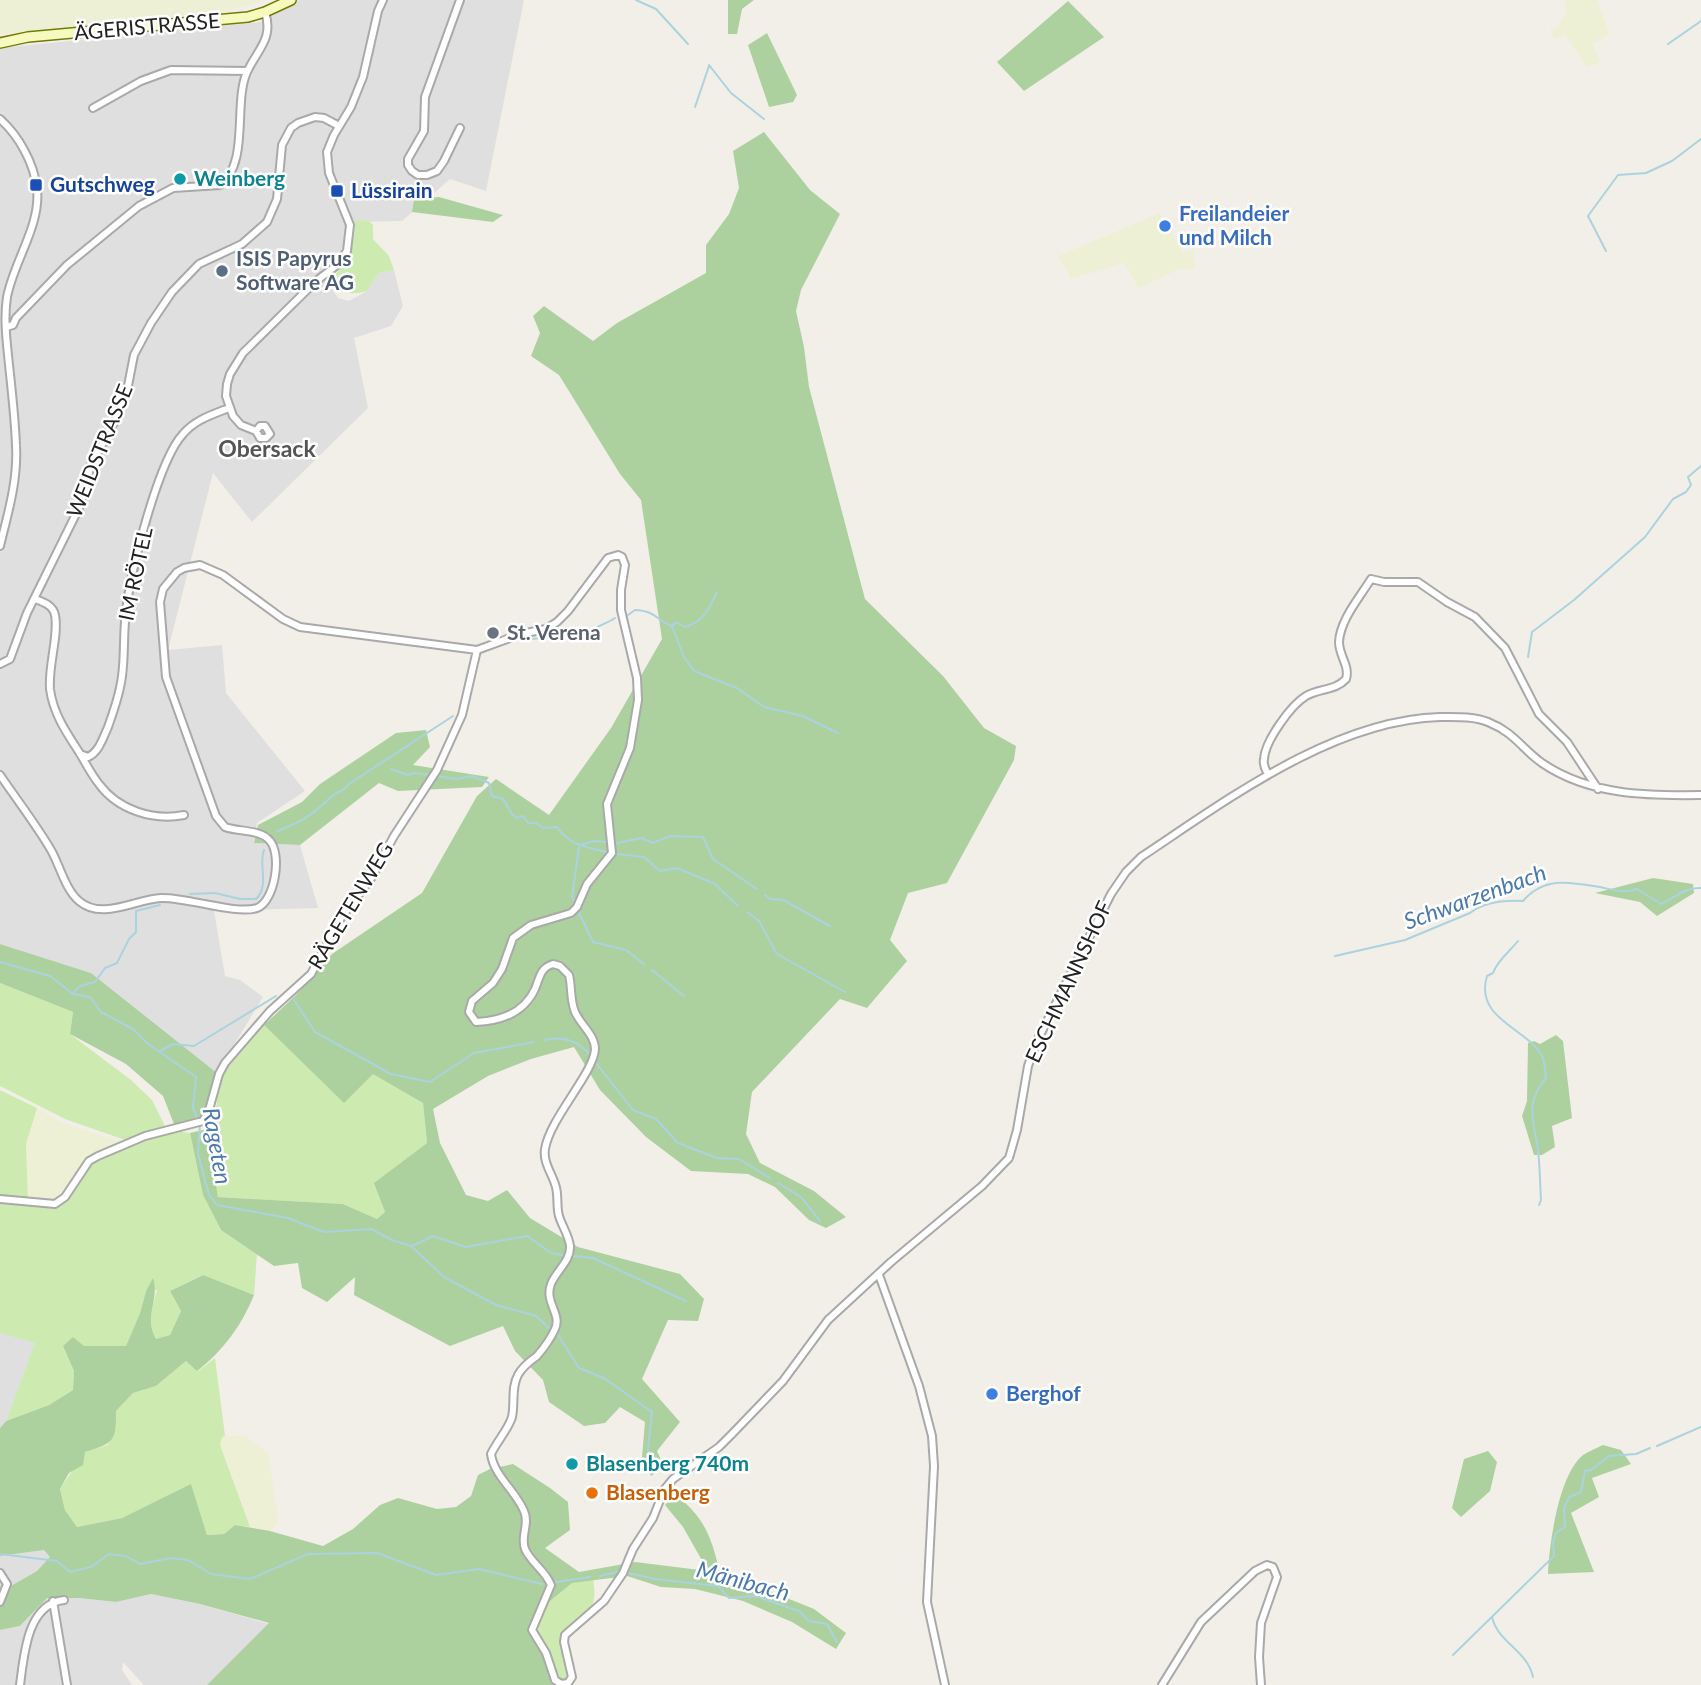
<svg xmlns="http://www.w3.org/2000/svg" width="1701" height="1685" viewBox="0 0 1701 1685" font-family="Lato,sans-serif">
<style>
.residential{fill:#e0dfdf}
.farmland{fill:#eef0d5}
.grass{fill:#cdebb0}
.forest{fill:#add19e}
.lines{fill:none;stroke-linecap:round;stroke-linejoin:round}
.stream{stroke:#aad3df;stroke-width:2}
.street-casing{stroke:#a9a9a9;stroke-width:10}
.secondary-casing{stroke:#707d05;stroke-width:12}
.street{stroke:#fff;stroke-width:6}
.secondary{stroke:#f7fabf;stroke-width:9}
.culture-dot{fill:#0f9aa8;stroke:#fff;stroke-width:2.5}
.transit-dot{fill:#1a4fb4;stroke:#fff;stroke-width:2.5}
.shop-dot{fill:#3f7fe0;stroke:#fff;stroke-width:2.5}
.service-dot{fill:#5c6f8a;stroke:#fff;stroke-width:2.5}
.worship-dot{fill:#6b7280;stroke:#fff;stroke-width:2.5}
.food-dot{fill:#e8710a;stroke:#fff;stroke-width:2.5}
.labels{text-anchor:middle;stroke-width:5;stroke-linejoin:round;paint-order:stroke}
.street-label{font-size:21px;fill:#222;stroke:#fff}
.culture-label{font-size:21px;font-weight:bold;fill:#0d838f;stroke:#fff;text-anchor:start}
.transit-label{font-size:21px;font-weight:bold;fill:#164399;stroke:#fff;text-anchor:start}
.shop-label{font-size:21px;font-weight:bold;fill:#366cbe;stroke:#fff;text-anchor:start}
.service-label{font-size:21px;font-weight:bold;fill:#4e5e75;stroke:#fff;text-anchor:start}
.worship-label{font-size:21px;font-weight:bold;fill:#5b616d;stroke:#fff;text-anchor:start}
.food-label{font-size:21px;font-weight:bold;fill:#c56008;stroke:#fff;text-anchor:start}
.neighbourhood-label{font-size:23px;font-weight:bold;fill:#555;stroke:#fff}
.water-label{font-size:23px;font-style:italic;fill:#4a7aab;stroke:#fff}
</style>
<rect width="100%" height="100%" fill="#f2efe9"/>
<!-- residential -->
<path class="residential" d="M299 0H524L486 191 450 179 402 221 356 222 340 252 321 274 338 298 349 301 367 291 379 273 394 270 403 306 391 326 354 338 368 408 252 522 213 473 168 650 222 645 226 693 305 791 257 823 254 843 300 845 318 908 214 911 225 976 240 980 263 997 217 1073 91 973 0 944V41L10 47 261 22Z
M0 1333 36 1342 6 1421 0 1428Z
M44 1550 51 1557 37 1571 9 1587 0 1603V1556Z
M151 1594 200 1604 269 1624 207 1685H144L123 1662 122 1670 132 1685H0V1630L20 1626 47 1598H79L115 1602Z"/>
<!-- farmland -->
<path class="farmland" d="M0 0H265L225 12 0 35Z
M1564 0H1597L1610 34 1593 44 1601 62 1587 67 1565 36 1554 39 1550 29 1559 26 1566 10Z
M1160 213 1183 252 1193 250 1195 269H1180L1139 288 1124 263 1071 279 1058 256Z
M37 1108 63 1123 125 1143 85 1162 61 1197 55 1201H28L26 1144Z
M222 1436H244L268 1452 279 1522 270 1531 250 1527 220 1445Z"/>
<!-- grass -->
<path class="grass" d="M355 220 369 221 373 225V239L389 256 394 270 379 273 367 291C350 295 341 295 330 280 348 263 355 245 355 220Z
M0 983 73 1012 70 1034 131 1080 152 1100 166 1128 128 1141 65 1119 0 1086Z
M264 1025 344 1102 373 1073 423 1103 427 1143 375 1183 385 1212 377 1219 343 1204 218 1197 207 1129 217 1104V1090L224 1067Z
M0 1090 37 1108 26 1144 28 1201 0 1197Z
M177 1131 190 1133 203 1195 221 1230 257 1254 254 1295 202 1275 170 1291 181 1311 170 1335 156 1339C147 1322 152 1308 157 1290L146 1291 140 1313 126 1346H63L74 1371 73 1390 49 1405 6 1421 35 1343 0 1333V1200L47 1207 56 1206 90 1163 162 1132Z
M215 1358 225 1436 222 1437 220 1445 250 1527 235 1525 224 1534 207 1535 191 1485 122 1518 77 1527 65 1510 60 1489 85 1452 108 1445 116 1411 133 1393 156 1386 186 1361 198 1371Z
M593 1579C600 1617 580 1611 562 1633 560 1649 569 1661 569 1677L564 1681 557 1676 536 1632 535 1624 544 1606 572 1583Z"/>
<!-- forest -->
<path class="forest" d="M728 0H754L742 9 737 34H728Z
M1068 1 1104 37 1024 91 997 62Z
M767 33 797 95 793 102 769 107 748 45Z
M764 132 810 190 840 214 801 290 796 311 804 347 809 387 865 599 943 676 984 728 1016 746 1014 760 947 883 908 893 890 940 907 961 867 1008 840 999 752 1092 746 1134 760 1163 814 1191 846 1217 826 1228 809 1220 775 1187 748 1174 691 1171 646 1137 600 1090 574 1047 531 1059 488 1076 433 1109 440 1143 466 1195 488 1201 507 1190 530 1218 578 1247 680 1274 704 1299 698 1321 668 1320 642 1379 680 1422 657 1451 664 1467 651 1476 642 1457 645 1422 620 1407 605 1423 584 1426 549 1402 543 1380 515 1351 503 1326 450 1346 354 1295 355 1277 327 1302 302 1288 298 1263 274 1266 221 1230 203 1195 190 1133 207 1129 218 1197 343 1204 377 1219 385 1212 374 1183 427 1143 423 1103 373 1074 344 1103 264 1025 296 995 332 954 422 893 477 796 496 779 549 815 611 728 662 639 641 500 620 474 559 375 531 356 540 333 533 316 544 306 593 341 617 323 706 273V245L729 214 739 188 733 151Z
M439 197 503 215 493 222 412 212 414 199Z
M426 730 430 747 413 765 489 777 482 787 398 791 379 783 300 845 254 843 258 825 302 802 320 784 396 733Z
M1653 878 1693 884 1694 893 1657 916 1640 902 1595 893Z
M0 944 91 973 217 1073 204 1118 174 1124 163 1096 126 1064 70 1034 73 1012 0 983Z
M1556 1035 1563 1041 1572 1118 1552 1126 1555 1147 1542 1155H1534L1522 1116 1527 1101 1528 1043 1534 1041 1540 1044Z
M203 1275 254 1295C242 1325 223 1351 197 1371L186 1361 156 1386 133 1393 116 1411C116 1442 114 1443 85 1452L83 1465 69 1473 60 1489 65 1510 77 1527 122 1518 191 1484 207 1535 224 1534 235 1525 270 1531 323 1546 353 1529 380 1505 398 1498 437 1509 456 1507 471 1496 478 1475 490 1469 513 1464 550 1488 568 1502 570 1530 545 1548 579 1572 635 1562 708 1571 683 1527 665 1505 674 1494C706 1517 713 1541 721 1579L767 1590 814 1609 846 1633 836 1649 792 1622 743 1601 695 1589 661 1587 627 1576 572 1583 549 1602 542 1600 529 1628 558 1685H207L269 1623 200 1604 151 1594 116 1602 79 1598H47L20 1626 0 1630V1603L9 1587 37 1571 50 1557 44 1550 0 1556V1428L6 1421 49 1405 73 1390 74 1371 63 1346 73 1337 84 1346H126L140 1313 146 1291 153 1278C160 1301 143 1316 156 1339L170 1335 181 1311 170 1291Z
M1603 1445 1621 1450 1631 1464 1592 1478 1599 1497 1571 1513 1594 1572 1548 1574C1549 1544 1559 1474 1583 1455 1589 1451 1597 1448 1603 1445Z
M1488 1451 1497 1462 1490 1491 1461 1517 1452 1508 1464 1459Z"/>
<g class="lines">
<!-- stream -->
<path class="stream" d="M636 0 656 9 688 44
M1668 44 1701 21
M709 65 731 93 764 119
M695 107 709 66
M1606 251 1588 216 1618 175 1646 173 1672 161 1701 139
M628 615 635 610C657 611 655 620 672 626L684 657 694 671 737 688 764 707 803 716 838 733
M672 626 676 622 685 627C704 621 709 609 717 592
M531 639 586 634C594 627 606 624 615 618
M1528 657 1532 632 1574 600 1645 537 1673 499 1686 492 1691 485 1688 477 1701 466
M391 769 408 775 414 773 431 775
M436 776 457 779 472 776 489 783 492 796 503 799 512 814 517 818 523 816 528 823H536L543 828 557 827C569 845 586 847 606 852
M277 831C302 822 312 815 331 797 337 791 344 792 349 784L453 716
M617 843 642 838 653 843 670 836 703 837 713 859 757 889
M580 845 594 841 606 842
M617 854 644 857 660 871 677 868 715 884 738 906
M190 894 215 893 240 899H256C270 885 258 866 264 850
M765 895 770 899 783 900 830 926
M575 903 572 897 579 847
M747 912 759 921 777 954 845 992
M579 913 593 942 626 950 644 964
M1518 941C1510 951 1497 961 1493 973L1487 976C1474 1019 1527 1028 1542 1056 1545 1062 1545 1071 1546 1078 1524 1104 1534 1120 1538 1150 1540 1167 1540 1184 1541 1200L1539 1205
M1335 956 1405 940 1470 913C1484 902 1506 900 1523 901 1544 876 1570 882 1600 887 1614 890 1623 894 1637 889L1661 904C1675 898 1685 887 1701 888
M0 962 50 976 73 994 90 997 101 1012 133 1029 147 1043 196 1077 193 1108 198 1119
M652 970 684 996
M73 993 80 986 95 982 105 968 117 963 129 939 136 932V911L160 905
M294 1000 315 1032 391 1074 430 1082 474 1053 534 1042
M545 1040C562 1036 577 1040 589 1054
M160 1051 173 1044 194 1046 276 996
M596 1063 633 1110 656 1119 678 1143 717 1158 739 1159 770 1178
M200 1124 198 1154 209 1195 217 1205 288 1218 324 1232 371 1229 392 1240 411 1246 444 1277 496 1305 536 1316 549 1328
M778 1183 801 1197 820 1221
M412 1246 433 1236 466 1247 527 1236 551 1253 563 1255
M574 1256 593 1258 686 1301
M558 1335 579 1368 604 1378 652 1412 648 1450 655 1467
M1657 1446 1701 1427
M0 1554 57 1561 70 1572 91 1567 109 1554 126 1556 140 1564 171 1558 188 1560 211 1574 250 1579 308 1554 377 1553 436 1575 479 1569 542 1584
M628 1573 655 1579 718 1586 729 1598 756 1596 799 1611 809 1621 827 1624 837 1642
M600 1576 617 1572
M556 1582 590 1577
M1492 1617C1498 1643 1527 1650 1533 1677
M1453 1655 1554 1556 1553 1544 1556 1533 1565 1527 1564 1509 1569 1497 1581 1492 1585 1471 1591 1470 1609 1456 1636 1454 1650 1448"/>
<!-- street casing -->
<g class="street-casing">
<path id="street" d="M460 0 425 97 424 131 408 159V165L412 171 418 175H427L437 171 444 161 460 128
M93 108 141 81 171 70 247 71
M0 119C19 136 34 163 37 189 41 225 14 261 7 297 4 316 6 336 8 355 11 385 15 416 16 446 18 480 8 513 0 546
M6 327 13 325 16 318 67 265 139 206 173 188 220 185C250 163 233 103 247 72 257 50 274 39 265 12
M256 431 260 426H265L270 434 266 438H260L256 431 241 425 233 416 226 396 227 384 230 374 243 353 315 282 337 265 347 251 350 225 329 173 327 152 334 135 351 107 363 77 378 11 383 0
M35 599C43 602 53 605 55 615 59 635 48 666 50 689 53 713 66 732 79 752 85 762 91 774 99 784 118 810 153 821 184 815
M0 664 10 659 27 613 79 508 91 465 117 417 127 391 134 355 151 323 172 292 199 264 242 244 267 222 277 199 282 145 291 128 298 123 315 117 324 118 339 126
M80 754 88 757C99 752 103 738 108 727 114 710 120 694 122 676 125 654 123 633 126 612 130 573 158 461 183 434 195 420 211 415 229 408
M1268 774C1265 769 1263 764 1264 759 1265 741 1291 705 1306 696 1319 688 1335 691 1346 679 1350 666 1339 656 1339 642 1340 620 1360 597 1371 579L1384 582H1418L1447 602 1475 617 1505 648 1539 714 1567 742 1598 789
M0 775C17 800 35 823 51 850 60 866 65 889 79 901 102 921 136 899 161 898 187 897 236 915 257 908 275 901 282 855 270 841 261 829 238 832 225 827L216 816 166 677 160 602 163 589 177 572 184 568 200 565 223 575 283 619 300 627 477 650 521 634 546 629 557 622 568 611 608 558 618 555 622 557 625 565 621 590V610L637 678 638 700 630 748 607 804 612 853 587 884 577 907 571 913 531 925 513 938 502 969 493 983 472 1001 469 1012 476 1022C501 1021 524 1013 535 989 540 977 540 968 553 964L560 966 569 975C572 987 570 1000 575 1012 580 1024 595 1035 595 1049 594 1073 550 1118 545 1149 543 1162 551 1172 555 1184 559 1194 556 1206 559 1216 562 1226 569 1236 570 1246 571 1261 556 1271 551 1284 544 1302 562 1314 555 1329 551 1338 543 1349 537 1356 530 1361 522 1367 518 1375 511 1387 515 1403 512 1417 508 1430 497 1441 491 1454 494 1476 515 1490 524 1511 530 1524 520 1536 525 1549 531 1563 545 1570 551 1585L532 1630 546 1653 555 1680 561 1684 568 1683 572 1677 564 1642 565 1635 604 1601 623 1573 633 1549 653 1518 664 1490 673 1479 719 1447 732 1434 783 1381 828 1320 891 1262 982 1186 1009 1158 1017 1130 1028 1066 1036 1043 1111 894 1126 872 1141 857C1227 800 1333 720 1440 717 1456 717 1473 716 1488 722 1515 733 1521 748 1542 763 1589 795 1646 796 1701 795
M0 1199 55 1204 65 1197 89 1161 98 1156 145 1136 203 1121 209 1110 219 1074 225 1063 270 1011 311 974 341 918 372 877 394 836 437 770 462 715 477 650
M879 1275 919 1386 932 1436 934 1466 927 1602 945 1685
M0 1573 7 1584 0 1602
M53 1601 67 1685
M20 1685C24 1655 27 1604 64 1600
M1162 1685 1201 1622 1255 1571 1267 1565 1273 1567 1277 1577 1261 1623 1259 1657 1261 1685"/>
</g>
<!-- secondary casing -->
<g class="secondary-casing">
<path id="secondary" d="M0 43 28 37 248 17 265 12 291 0"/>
</g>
<!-- street -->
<use href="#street" class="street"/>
<!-- secondary -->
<use href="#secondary" class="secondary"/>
</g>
<!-- markers -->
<g class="culture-dot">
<circle cx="180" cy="179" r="7"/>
<circle cx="572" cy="1464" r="7"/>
</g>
<g class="transit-dot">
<rect x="29" y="178" width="14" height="14" rx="3.5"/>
<rect x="330" y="184" width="14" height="14" rx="3.5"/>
</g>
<g class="shop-dot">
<circle cx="1165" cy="226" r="7"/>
<circle cx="992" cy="1394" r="7"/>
</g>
<circle class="service-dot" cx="222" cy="271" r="7"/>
<circle class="worship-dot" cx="493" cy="633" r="7"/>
<circle class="food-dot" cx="592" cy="1493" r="7"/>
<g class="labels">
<!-- street labels -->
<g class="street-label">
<text transform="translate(147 27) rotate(-5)" y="7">ÄGERISTRASSE</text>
<text transform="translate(100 451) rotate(-68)" y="7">WEIDSTRASSE</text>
<text transform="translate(136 574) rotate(-78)" y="7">IM RÖTEL</text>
<text transform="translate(351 906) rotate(-59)" y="7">RÄGETENWEG</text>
<text transform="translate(1069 982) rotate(-65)" y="7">ESCHMANNSHOF</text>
</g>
<!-- culture labels -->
<g class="culture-label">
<text x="194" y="186">Weinberg</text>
<text x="586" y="1471">Blasenberg 740m</text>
</g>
<!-- transit labels -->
<g class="transit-label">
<text x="50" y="192">Gutschweg</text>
<text x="351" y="198">Lüssirain</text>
</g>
<!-- shop labels -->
<g class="shop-label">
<text x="1179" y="221">Freilandeier<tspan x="1179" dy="24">und Milch</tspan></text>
<text x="1006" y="1401">Berghof</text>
</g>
<!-- service labels -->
<g class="service-label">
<text x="236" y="266">ISIS Papyrus<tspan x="236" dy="24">Software AG</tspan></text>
</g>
<!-- worship labels -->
<g class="worship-label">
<text x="507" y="640">St. Verena</text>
</g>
<!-- food labels -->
<g class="food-label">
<text x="606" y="1500">Blasenberg</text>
</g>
<!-- neighbourhood labels -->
<g class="neighbourhood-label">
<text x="267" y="457">Obersack</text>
</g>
<!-- water labels -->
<g class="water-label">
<text transform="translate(1475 897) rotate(-20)" y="8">Schwarzenbach</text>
<text transform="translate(217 1146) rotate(80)" y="8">Rageten</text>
<text transform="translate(743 1581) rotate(15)" y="8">Mänibach</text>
</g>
</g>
</svg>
